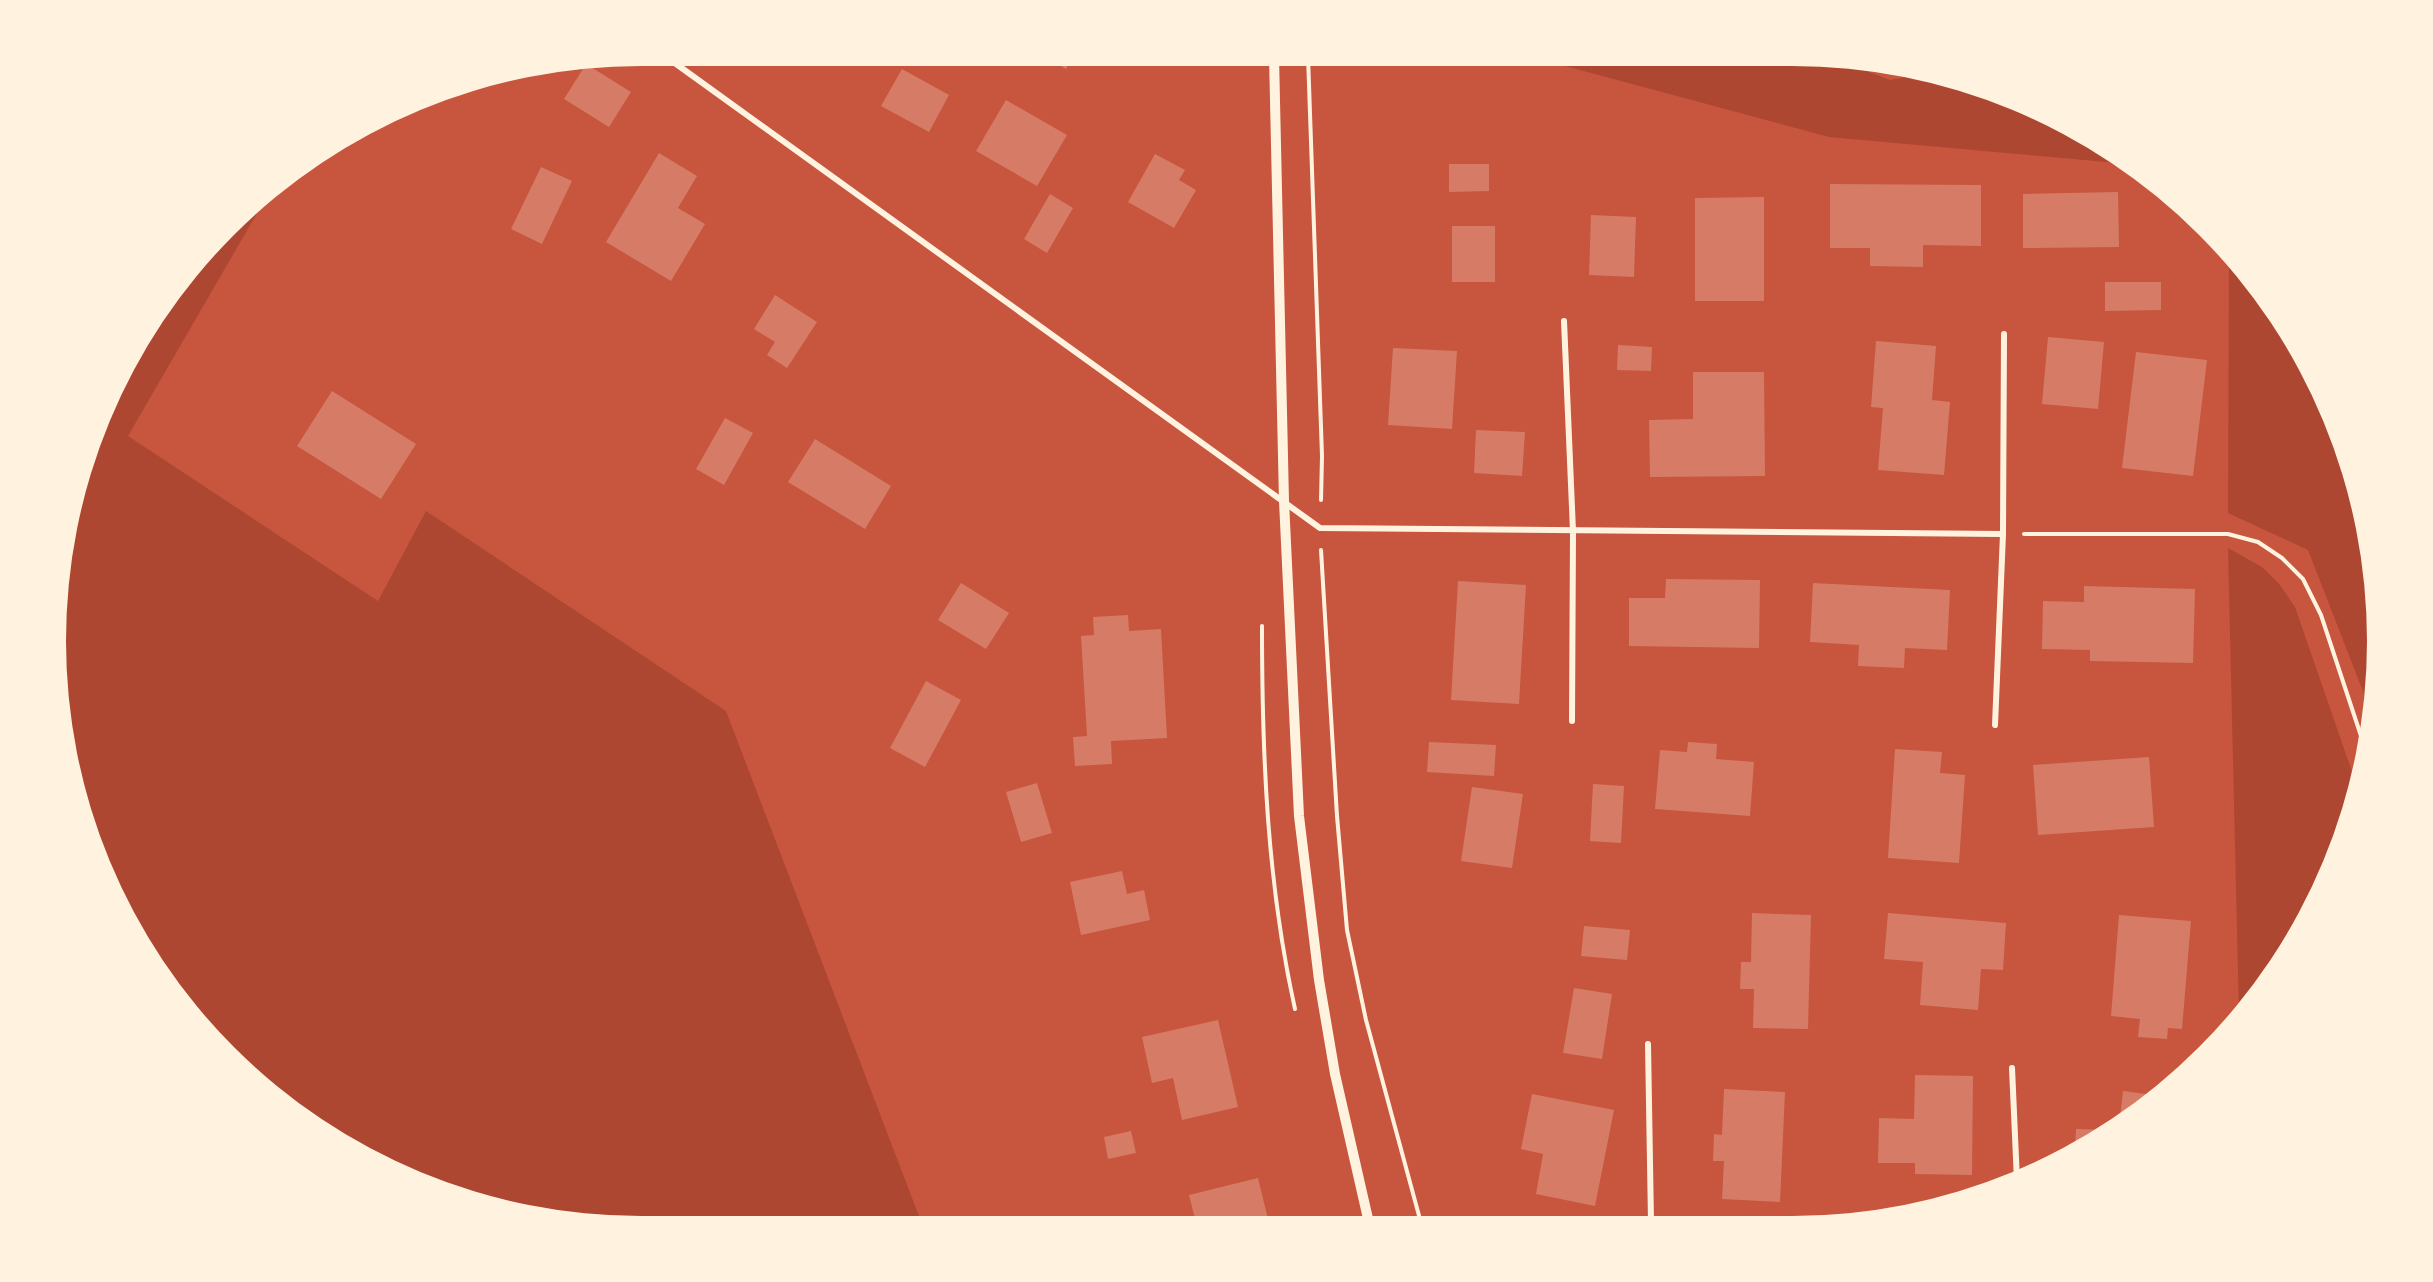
<svg xmlns="http://www.w3.org/2000/svg" width="2433" height="1282" viewBox="0 0 2433 1282" font-family="'Source Sans 3',sans-serif">
<style>
.green{fill:#ae4732}
.building{fill:#d67c66}
.lines{fill:none;stroke-linecap:round;stroke-linejoin:round}
.path{stroke:#fff3e0;stroke-width:4}
.minor{stroke:#fff3e0;stroke-width:6}
.tertiary{stroke:#fff3e0;stroke-width:10}
</style>
<rect width="100%" height="100%" fill="#c8553d"/>
<!-- green -->
<path class="green" d="M1528 56 1830 57 1890 80 1928 73 1944 76 2051 116 2128 164 1829 137Z
M271 189 128 436 378 601 426 511 726 711 922 1224 603 1225 490 1207 382 1166 284 1105 201 1027 154 966 100 865 75 792 57 680V602L75 490 100 417 154 316 201 255Z
M2229 252 2299 349 2347 453 2373 565 2376 680 2371 712 2308 550 2228 513Z
M2228 548 2262 567 2280 585 2295 607 2358 789 2317 900 2239 1016Z"/>
<!-- building -->
<path class="building" d="M1044 56H1073L1066 69Z
M586 64 631 92 609 127 564 99Z
M902 69 949 95 929 132 881 106Z
M1006 100 1067 135 1037 186 976 151Z
M659 153 697 176 678 208 705 224 671 281 606 242Z
M1155 154 1185 170 1179 180 1196 190 1174 228 1128 202Z
M1449 164H1489V191L1449 192Z
M541 167 572 181 542 244 511 229Z
M1830 184 1981 185V246L1923 245V267L1870 266V248H1830Z
M2118 192 2119 247 2023 248V194Z
M1050 194 1073 208 1047 253 1024 239Z
M1764 197V301H1695V198Z
M1591 215 1636 217 1634 277 1589 275Z
M1452 226H1495V282H1452Z
M2105 282H2161V310L2105 311Z
M775 295 817 322 787 368 767 355 775 342 754 329Z
M2048 337 2104 342 2098 409 2042 404Z
M1876 341 1936 346 1932 400 1950 402 1944 475 1878 470 1883 408 1871 407Z
M1618 345 1652 347 1651 371 1617 370Z
M1393 348 1457 351 1452 429 1388 425Z
M2136 352 2207 360 2193 476 2122 468Z
M1693 372H1764L1765 476 1650 477 1649 420 1693 419Z
M332 391 416 444 381 499 297 446Z
M725 418 753 433 724 485 696 469Z
M1476 430 1525 432 1522 476 1474 473Z
M815 439 891 486 865 529 788 482Z
M1666 579 1760 580 1759 648 1629 646V598H1665Z
M1458 581 1526 585 1519 704 1451 700Z
M961 583 1009 613 986 649 938 620Z
M1813 583 1950 590 1947 650 1905 648 1904 668 1858 666 1859 645 1810 642Z
M2084 586 2195 589 2193 663 2090 661V650L2042 649 2043 601 2084 602Z
M1128 615 1129 631 1161 629 1167 738 1111 741 1112 764 1075 766 1073 737 1087 736 1081 636 1094 635 1093 617Z
M926 681 961 700 925 767 890 748Z
M1429 742 1496 745 1494 776 1427 772Z
M1688 742 1717 744 1716 759 1754 762 1750 816 1655 809 1660 750 1687 752Z
M1895 749 1942 752 1940 773 1965 775 1959 863 1888 858Z
M2149 757 2154 827 2038 835 2033 765Z
M1037 783 1052 833 1021 842 1006 792Z
M1593 784 1624 786 1621 843 1590 841Z
M1472 787 1523 794 1512 868 1461 861Z
M1122 871 1127 894 1144 890 1150 920 1081 935 1070 882Z
M1752 913 1811 915 1808 1029 1753 1028 1754 989H1740L1741 962H1751Z
M1888 913 2006 923 2003 970 1981 969 1978 1010 1920 1005 1923 962 1884 959Z
M2119 915 2191 921 2182 1029 2168 1028 2167 1039 2138 1037 2140 1019 2111 1016Z
M1584 926 1630 930 1627 960 1581 956Z
M1574 988 1612 994 1602 1059 1563 1053Z
M1218 1020 1238 1107 1182 1120 1173 1078 1152 1083 1142 1037Z
M1915 1075 1973 1076 1972 1175 1915 1174V1163H1878L1879 1118 1914 1119Z
M1724 1089 1785 1092 1780 1202 1722 1199 1724 1161H1713L1714 1134 1722 1135Z
M2123 1091 2154 1095 2127 1119 2120 1118Z
M1532 1094 1614 1110 1595 1206 1536 1194 1543 1154 1521 1149Z
M2076 1129 2113 1130 2075 1150Z
M1131 1131 1136 1153 1108 1159 1104 1137Z
M1258 1178 1269 1223H1196L1189 1195Z"/>
<g class="lines">
<!-- path -->
<path class="path" d="M1308 56 1322 456 1321 500
M2024 534H2228L2258 542 2282 558 2303 579 2321 615 2365 748
M1321 550 1337 816 1347 930 1366 1020 1421 1223
M1262 626C1262 755 1267 883 1295 1009"/>
<!-- minor -->
<path class="minor" d="M665 56 1320 528 2003 534
M1564 321 1573 531 1572 721
M1995 725 2003 534 2004 334
M1648 1044 1651 1222
M2012 1068 2017 1181"/>
<!-- tertiary -->
<path class="tertiary" d="M1274 56 1284 501 1299 816 1319 980 1335 1074 1369 1223"/>
</g>
<!-- crop -->
<path d="M0 0H2433V1282H0ZM641 66H1792A575 575 0 0 1 2367 641V641A575 575 0 0 1 1792 1216H641A575 575 0 0 1 66 641V641A575 575 0 0 1 641 66Z" fill="#fff3e0" fill-rule="evenodd"/>
</svg>
